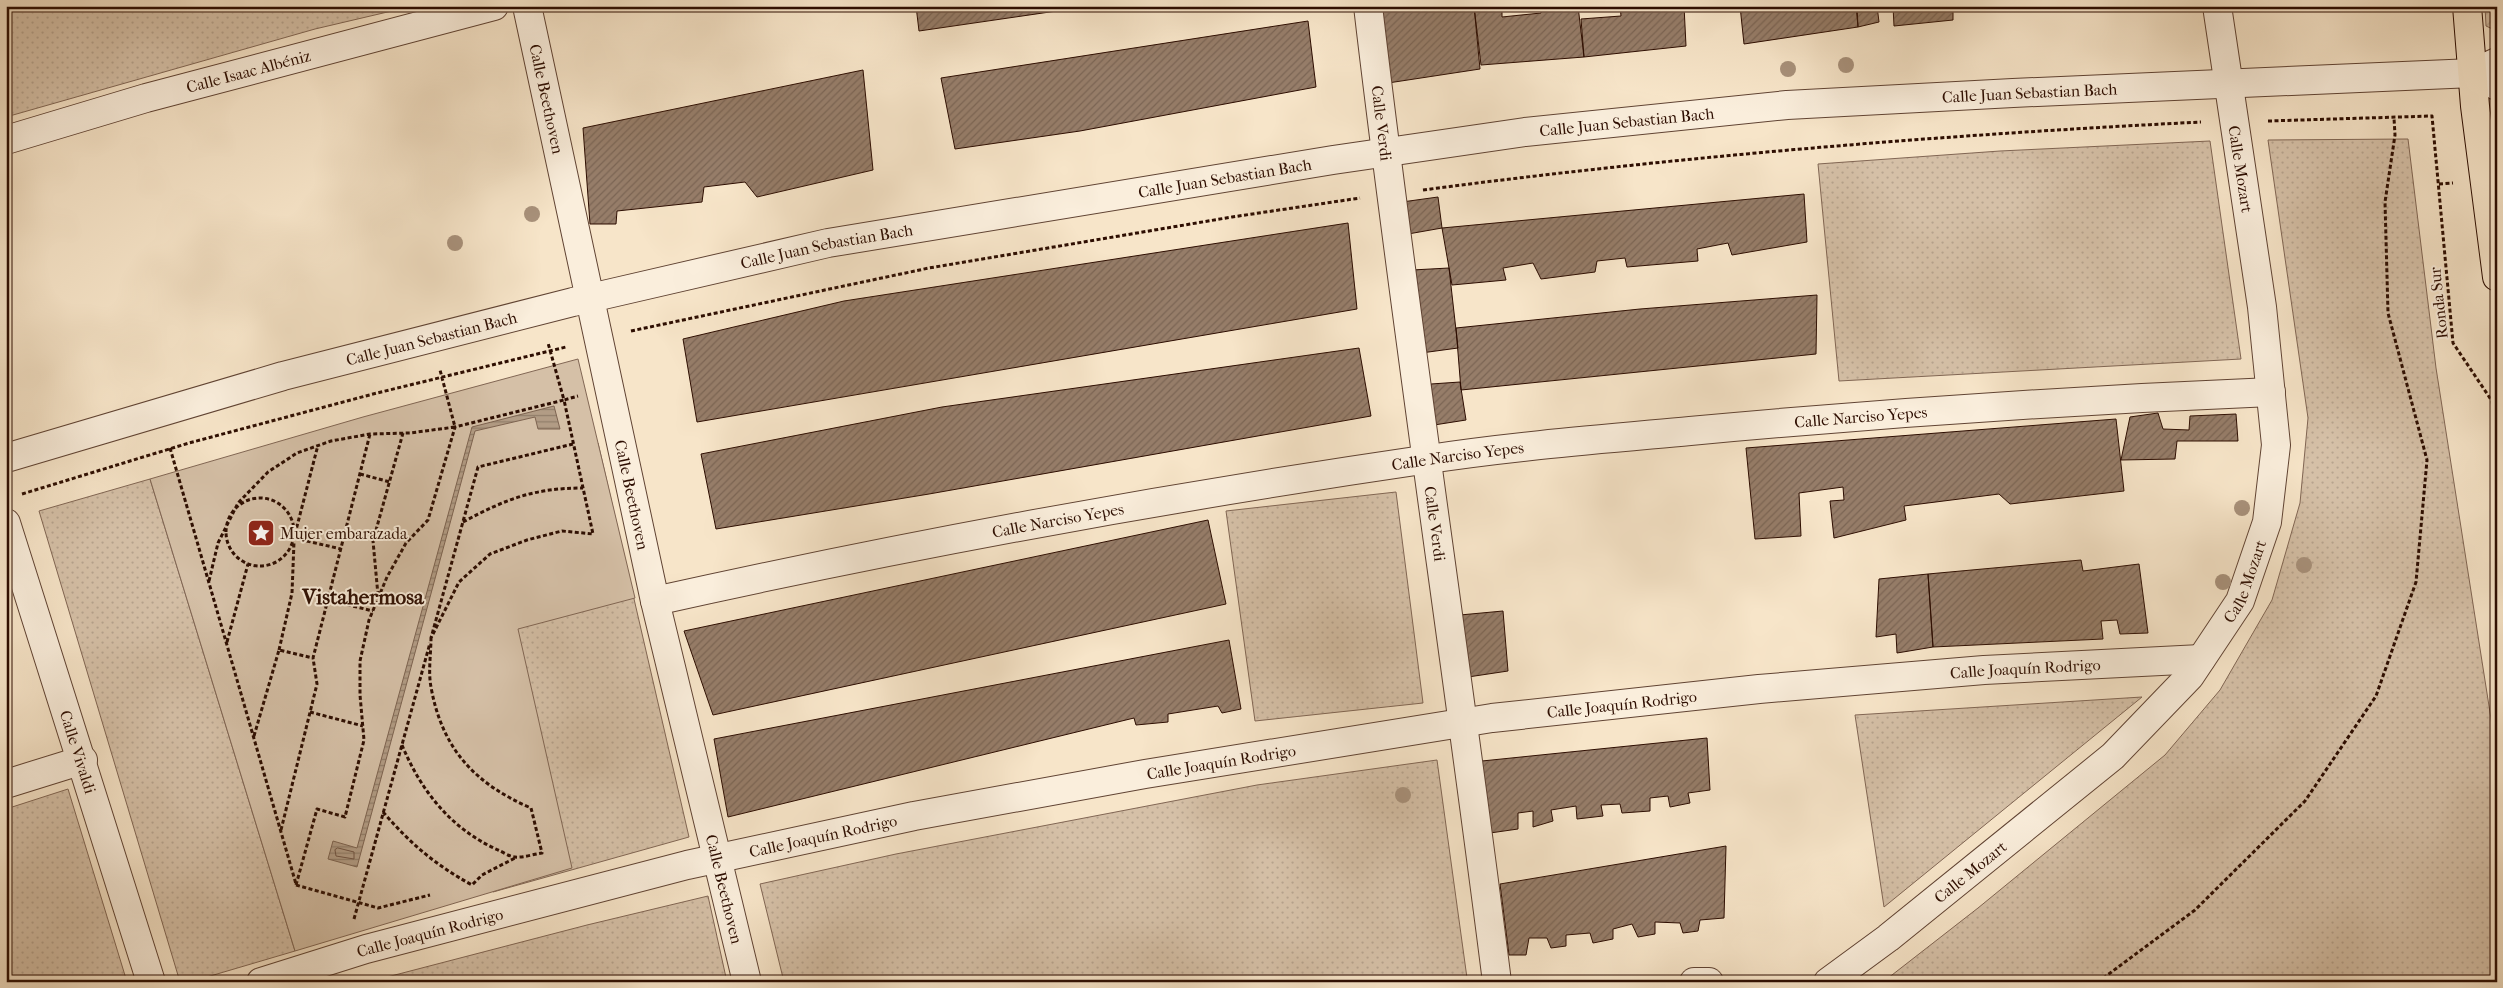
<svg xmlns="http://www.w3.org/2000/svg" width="2503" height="988" viewBox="0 0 2503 988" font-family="'IM FELL French Canon',serif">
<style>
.grass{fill:url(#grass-dots);stroke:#816654}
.park{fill:#d5c0a7;stroke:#816654}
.garden{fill:url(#garden-furrows);stroke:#816654}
.water{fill:url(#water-rules);stroke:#7d6350}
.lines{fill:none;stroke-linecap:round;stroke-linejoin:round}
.shore{stroke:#705443;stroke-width:1}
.building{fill:url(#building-hatch);stroke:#2d0d01}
.minor-casing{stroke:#604333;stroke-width:30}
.major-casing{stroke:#2d0d01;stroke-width:30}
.path{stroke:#2d0d01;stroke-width:3;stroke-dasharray:4 2.5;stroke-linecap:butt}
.minor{stroke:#faeedc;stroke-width:28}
.major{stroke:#f7e5c9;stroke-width:28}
.tree{fill:#a8917b}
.labels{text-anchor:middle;stroke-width:4;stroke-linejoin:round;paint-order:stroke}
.street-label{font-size:16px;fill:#2d0d01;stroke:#faeedc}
.poi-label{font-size:16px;fill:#2d0d01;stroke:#faeedc;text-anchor:start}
.district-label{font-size:21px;font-weight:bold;fill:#2d0d01;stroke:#faeedc}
</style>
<defs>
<pattern id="grass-dots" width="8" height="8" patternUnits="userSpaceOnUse" patternTransform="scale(1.25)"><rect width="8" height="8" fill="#d5c0a7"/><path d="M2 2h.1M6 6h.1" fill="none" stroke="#b7a48e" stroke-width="1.8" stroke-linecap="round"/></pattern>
<pattern id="garden-furrows" width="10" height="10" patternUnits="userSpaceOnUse" patternTransform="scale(1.25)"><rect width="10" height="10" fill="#d5c0a7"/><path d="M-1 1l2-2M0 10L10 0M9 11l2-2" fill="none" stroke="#b7a48e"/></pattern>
<pattern id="water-rules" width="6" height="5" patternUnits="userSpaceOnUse" patternTransform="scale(1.25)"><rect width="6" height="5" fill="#b29c85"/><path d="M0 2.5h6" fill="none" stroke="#917e6a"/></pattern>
<pattern id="building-hatch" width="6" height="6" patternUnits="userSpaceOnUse" patternTransform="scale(1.25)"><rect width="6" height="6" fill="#967d69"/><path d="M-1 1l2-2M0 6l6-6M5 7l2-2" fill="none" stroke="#7b6554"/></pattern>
</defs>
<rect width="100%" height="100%" fill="#f7e5c9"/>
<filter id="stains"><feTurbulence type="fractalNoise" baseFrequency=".004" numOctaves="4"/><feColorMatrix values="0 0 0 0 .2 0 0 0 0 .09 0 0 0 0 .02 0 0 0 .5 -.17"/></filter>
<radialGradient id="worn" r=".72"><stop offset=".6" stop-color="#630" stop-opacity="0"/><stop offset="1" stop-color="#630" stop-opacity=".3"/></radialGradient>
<!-- grass -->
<path class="grass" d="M6 6H413L315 29 6 117Z
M2408 139 2436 368 2497 757V982H1883L1978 908 2165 755 2220 690 2272 600 2300 503 2308 418 2268 140Z
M2210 141 2241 359 1839 381 1818 164 2000 151Z
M598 443 689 837 493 892 458 731Z
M150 479 295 951 190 982H180L39 511Z
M1396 492 1423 703 1255 721 1226 511Z
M2142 697 1884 907 1855 715Z
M1437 760 1467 978 1438 982H784L760 884 896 854 1257 785Z
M68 789 127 982H6V809Z
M708 896 727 982H368L587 925Z"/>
<!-- park -->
<path class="park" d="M578 359 635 598 518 629 572 868 295 951 150 479 363 417Z"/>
<!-- garden -->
<path class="garden" d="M2485 6H2497V31L2486 26Z"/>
<!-- water -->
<path class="water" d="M554 406 560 429H538L535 417 475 431 357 867 328 859 333 841 357 848 472 427Z"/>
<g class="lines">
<!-- shore -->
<path class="shore" d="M338 848 354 852V859L336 856 335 850Z"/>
</g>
<!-- building -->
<path class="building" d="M916 6H1091L919 31Z
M1407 6H1474L1480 69 1388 83 1381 12Z
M1474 6H1502V17L1541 13V6H1578L1584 57 1481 65Z
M1620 6H1684L1686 46 1584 57 1581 19 1621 16Z
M1740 6H1857L1858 27 1744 44Z
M1856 6H1877L1879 22 1858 27Z
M1893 6H1953V20L1894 26Z
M1308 21 1316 87 1080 131 955 149 941 78Z
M863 70 873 170 757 197 745 182 704 187 702 202 617 211 616 224H590L583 128Z
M1804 194 1807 242 1732 255 1728 243 1697 249 1698 261 1627 267 1625 258 1597 261 1595 272 1541 279 1533 263 1503 268 1506 280 1452 285 1442 228Z
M1438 197 1442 228 1408 234 1402 202Z
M1348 223 1357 309 697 422 683 339 844 301Z
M1449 268 1458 348 1421 353 1412 270Z
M1817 295 1816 354 1461 390 1456 328 1640 309Z
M1359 348 1371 416 929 494 716 529 701 454 942 407Z
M1460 382 1466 420 1434 425 1431 384Z
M2158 413 2163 429 2189 430 2190 416 2236 414 2238 441H2177L2175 459 2121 460 2130 417Z
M2116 419 2124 491 2010 504 1999 494 1904 506 1906 520 1834 538 1830 501 1844 500 1843 487 1799 493 1801 536 1755 539 1746 448Z
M1208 520 1226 604 713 715 684 631Z
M2081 560 2083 571 2139 564 2148 633 2120 634 2117 620 2101 621 2103 639 1933 647 1928 574Z
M1928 574 1933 647 1897 653 1896 634 1876 637 1879 579Z
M1503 611 1508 671 1468 677 1460 615Z
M1229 640 1241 709 1222 713 1218 706 1168 714V722L1136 725 1134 718 728 817 714 739Z
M1707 738 1710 790 1688 793 1690 803 1670 807 1668 796 1650 798V811L1622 813 1620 804 1601 805 1603 816 1577 819 1576 806 1551 810 1553 821 1533 827V811L1518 813V829L1483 834 1482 761Z
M1726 846 1724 918 1700 920 1698 931 1683 933 1680 923 1655 922V934L1638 937 1632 924 1613 929V939L1593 943 1590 933 1566 935V946L1551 948 1547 938H1529L1526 955H1509L1500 884Z"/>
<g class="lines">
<!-- minor casing -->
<g class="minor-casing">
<g id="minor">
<path id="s1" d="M527 6 655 601 747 982"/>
<path id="s2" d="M1368 6C1406 332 1456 656 1497 982"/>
<path d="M2473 73 2497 86"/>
<path id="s3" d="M6 140 146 98 494 6"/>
<path id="s4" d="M6 458 283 376 573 302 828 243 1333 160 1525 132 1787 105 2013 93 2473 73 2497 62"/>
<path id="s5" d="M6 523 151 982"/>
<path id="s6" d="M655 601C911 544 1169 497 1429 459 1515 446 1603 439 1690 431 1884 413 2077 400 2271 392"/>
<path d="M6 784 83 760"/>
<path id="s7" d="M261 982 366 949 687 865 914 816 1145 774 1492 718 1759 689 1984 670 2201 659"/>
<path d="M1694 982H1709"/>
<path id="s8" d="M1828 982 1888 938 2113 756 2190 676 2240 601 2267 522 2276 445 2262 307 2217 6"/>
</g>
</g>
<!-- major casing -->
<g class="major-casing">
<path id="major" d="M2467 6 2475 106 2497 277"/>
</g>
<!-- path -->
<path class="path" d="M2268 121 2432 116 2453 343 2492 401 2497 438
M2439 184 2453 183
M1423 190C1681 156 1941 135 2201 122
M631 331 929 268 1232 217 1360 198
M573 444 478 467 431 638 459 582 490 554 527 540 562 531 593 534 564 400 578 396
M170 448 296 884
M360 474 390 482
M22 494 189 443 377 393 566 347
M226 532a34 34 0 1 1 68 0a34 34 0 1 1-68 0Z
M463 522C506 499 534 488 583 488
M295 534 318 445
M294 538 341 549
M209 581 218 543 238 503 268 472 297 453 331 441 370 434 410 433 455 427 440 370
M378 595 373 541 403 433
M328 600 373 611
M227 642 248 564
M279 650 292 593 294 542
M310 712 363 726
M254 736 279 650 313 658 370 434
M402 745C421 791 451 829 498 850 503 852 510 857 515 857 523 858 534 854 542 853L531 808C475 784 442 749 431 687 428 672 431 653 431 638
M383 812C411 844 434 864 472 885L482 875 515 858
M281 830 317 684 313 658
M296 885 317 809 345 817 364 740 360 695V661L369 620 387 577 406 543 428 520 455 427 564 400 548 343
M296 885 378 908 430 895
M354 919 430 643
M2098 982 2195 910 2305 801 2376 696 2416 582 2427 460 2388 313 2385 202 2395 135 2394 118"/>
<!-- minor -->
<use href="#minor" class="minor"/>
<!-- major -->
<use href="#major" class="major"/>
</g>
<!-- trees -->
<g class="tree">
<circle cx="1846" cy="65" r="8"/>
<circle cx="1788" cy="69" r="8"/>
<circle cx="532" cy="214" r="8"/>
<circle cx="455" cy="243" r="8"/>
<circle cx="2242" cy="508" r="8"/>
<circle cx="2304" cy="565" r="8"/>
<circle cx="2223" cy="582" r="8"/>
<circle cx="1403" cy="795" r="8"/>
</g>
<!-- icons -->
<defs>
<g id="sight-square" transform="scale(1.4375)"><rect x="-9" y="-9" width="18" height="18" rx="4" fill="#8f2418" stroke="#faeedc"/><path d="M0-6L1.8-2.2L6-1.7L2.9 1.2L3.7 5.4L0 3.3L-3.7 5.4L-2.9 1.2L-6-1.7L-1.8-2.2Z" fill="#fff"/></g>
</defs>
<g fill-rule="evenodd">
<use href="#sight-square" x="261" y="533"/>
</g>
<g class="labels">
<!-- street labels -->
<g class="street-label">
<text dy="6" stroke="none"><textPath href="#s3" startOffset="252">Calle Isaac Albéniz</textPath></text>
<text dy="6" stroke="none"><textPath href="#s4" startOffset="2062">Calle Juan Sebastian Bach</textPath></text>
<text dy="6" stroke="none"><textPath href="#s1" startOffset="95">Calle Beethoven</textPath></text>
<text dy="6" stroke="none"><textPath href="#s2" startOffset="118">Calle Verdi</textPath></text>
<text dy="6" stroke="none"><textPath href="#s4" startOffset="1658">Calle Juan Sebastian Bach</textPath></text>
<text transform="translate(2241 169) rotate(81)" y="6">Calle Mozart</text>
<text dy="6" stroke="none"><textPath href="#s4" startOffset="1252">Calle Juan Sebastian Bach</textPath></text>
<text dy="6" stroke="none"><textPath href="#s4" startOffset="848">Calle Juan Sebastian Bach</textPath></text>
<text transform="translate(2438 303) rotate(-96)" y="6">Ronda Sur</text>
<text dy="6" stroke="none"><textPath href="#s4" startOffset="442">Calle Juan Sebastian Bach</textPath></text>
<text dy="6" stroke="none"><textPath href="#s6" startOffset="1221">Calle Narciso Yepes</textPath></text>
<text dy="6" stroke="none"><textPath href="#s6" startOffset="816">Calle Narciso Yepes</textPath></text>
<text dy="6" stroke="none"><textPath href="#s1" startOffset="500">Calle Beethoven</textPath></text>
<text dy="6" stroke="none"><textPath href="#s6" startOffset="411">Calle Narciso Yepes</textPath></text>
<text dy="6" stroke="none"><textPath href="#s2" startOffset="522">Calle Verdi</textPath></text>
<text dy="6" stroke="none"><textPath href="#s8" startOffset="585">Calle Mozart</textPath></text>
<text dy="6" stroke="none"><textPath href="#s7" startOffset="1796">Calle Joaquín Rodrigo</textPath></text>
<text dy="6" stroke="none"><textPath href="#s7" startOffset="1391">Calle Joaquín Rodrigo</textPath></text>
<text dy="6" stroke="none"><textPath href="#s5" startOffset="240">Calle Vivaldi</textPath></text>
<text dy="6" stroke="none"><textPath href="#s7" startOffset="986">Calle Joaquín Rodrigo</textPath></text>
<text dy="6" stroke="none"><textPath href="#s7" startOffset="581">Calle Joaquín Rodrigo</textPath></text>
<text dy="6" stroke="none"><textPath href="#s8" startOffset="180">Calle Mozart</textPath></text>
<text dy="6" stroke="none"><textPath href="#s1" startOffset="905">Calle Beethoven</textPath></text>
<text dy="6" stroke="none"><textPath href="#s7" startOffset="176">Calle Joaquín Rodrigo</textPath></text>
</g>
<!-- poi labels -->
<g class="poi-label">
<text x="280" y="539">Mujer embarazada</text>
</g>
<!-- district labels -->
<g class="district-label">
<text x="363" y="604">Vistahermosa</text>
</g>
</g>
<!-- margin -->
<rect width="2503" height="988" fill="none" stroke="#f7e5c9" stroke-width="25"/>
<rect x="8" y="8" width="2488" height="973" fill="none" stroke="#2d0d01" stroke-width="2.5"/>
<rect x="12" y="12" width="2478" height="963" fill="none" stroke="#2d0d01"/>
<rect width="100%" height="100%" filter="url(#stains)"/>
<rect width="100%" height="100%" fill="url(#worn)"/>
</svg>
